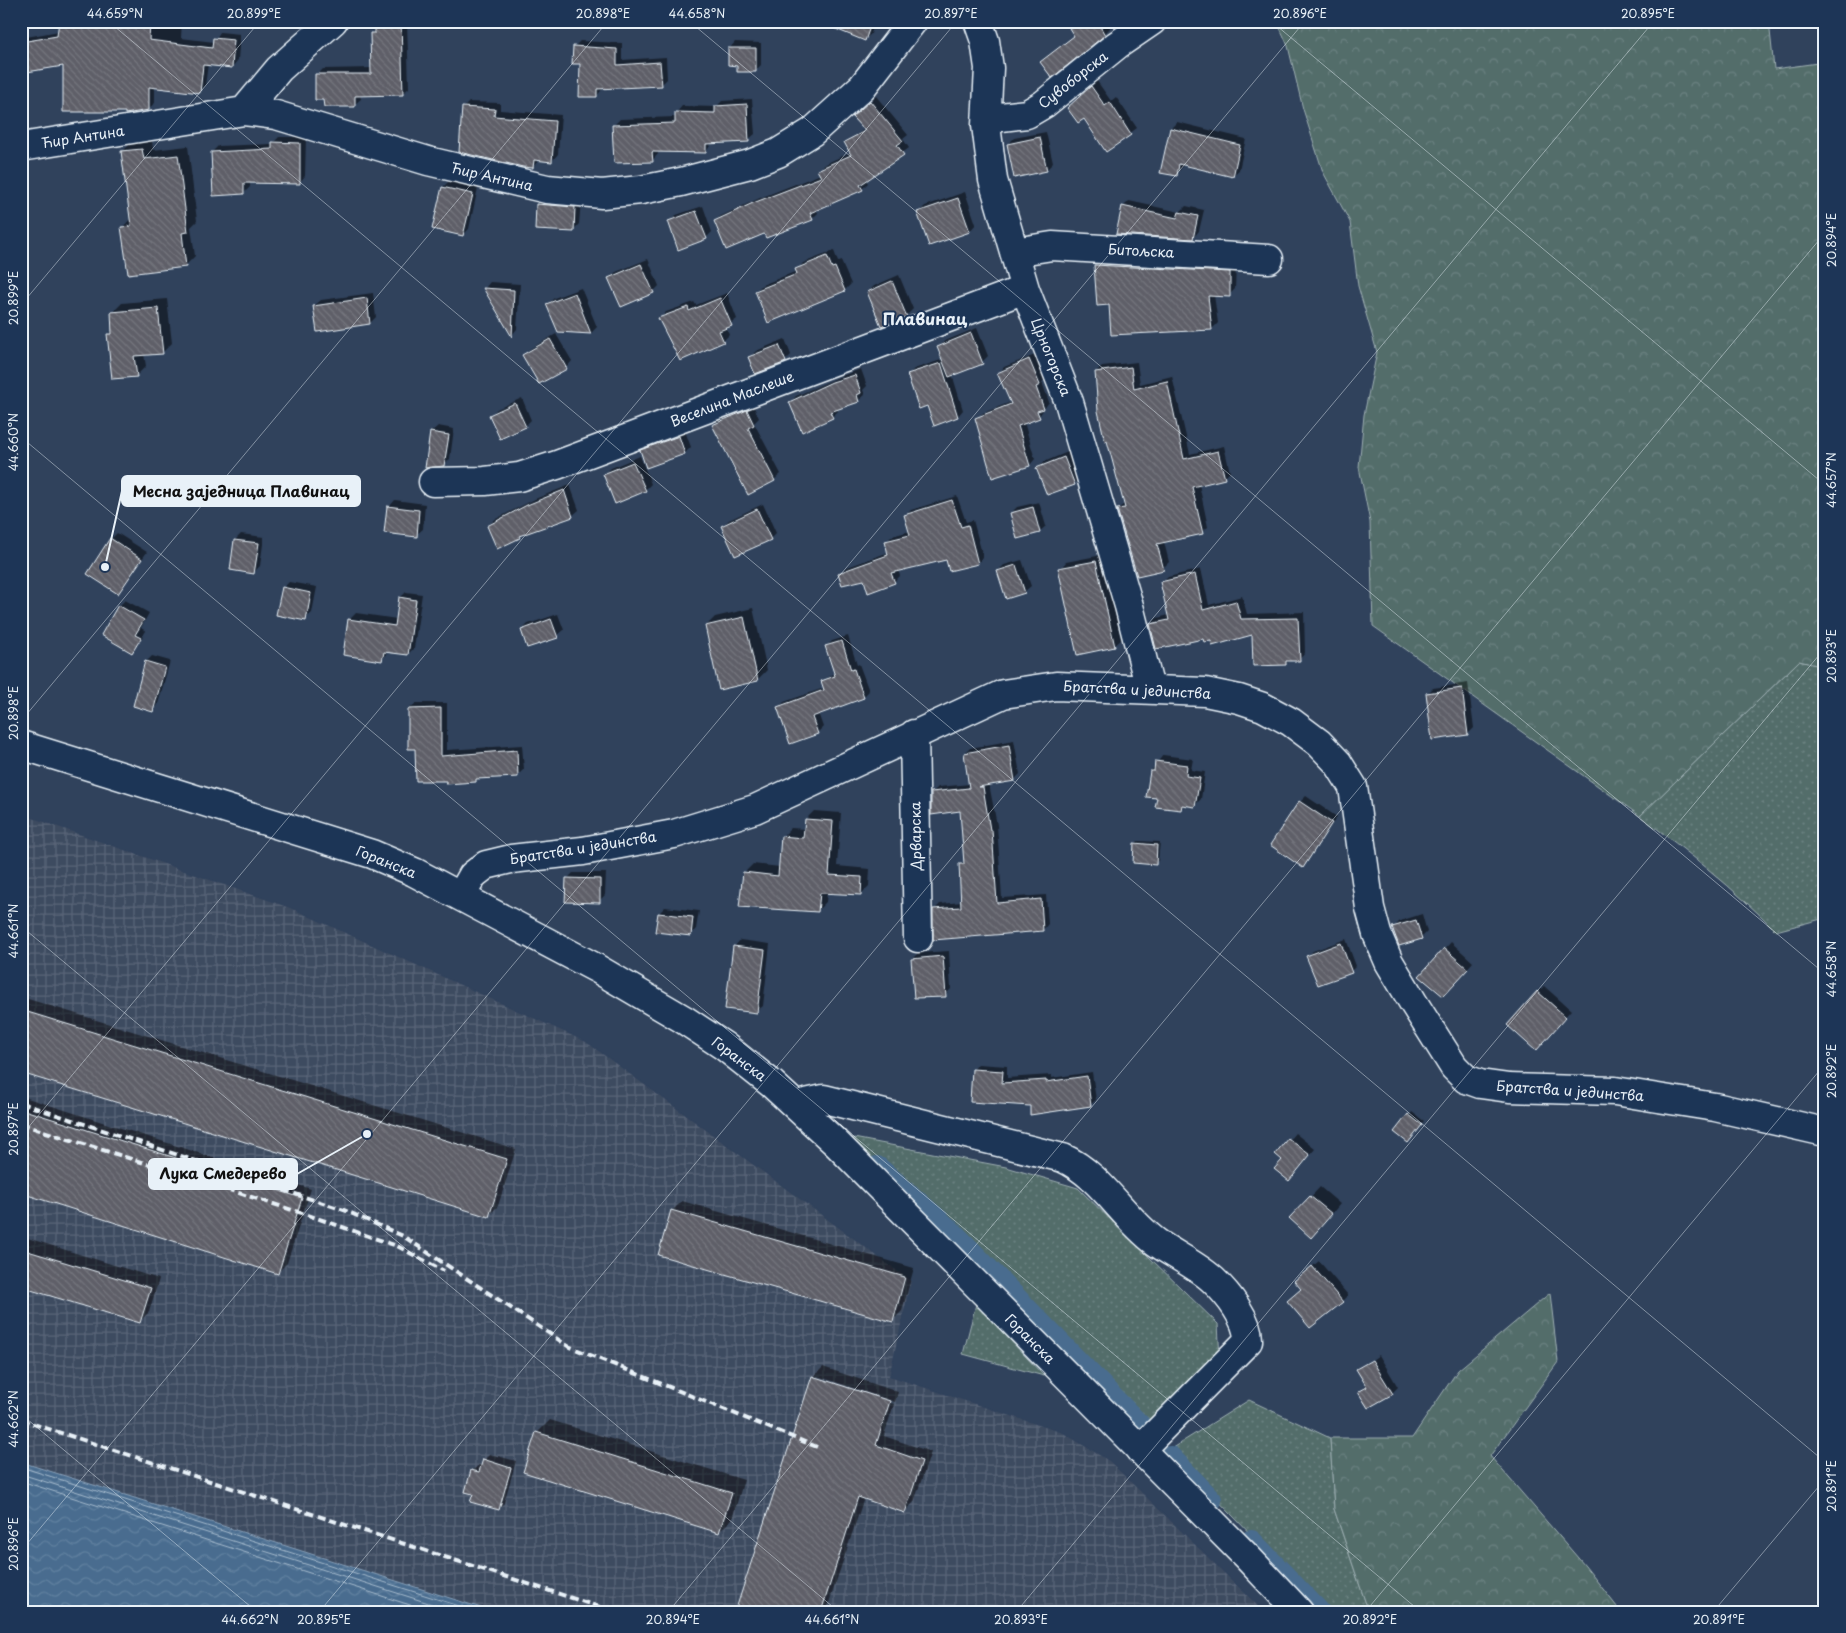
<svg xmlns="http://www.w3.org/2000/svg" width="1846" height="1633" viewBox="0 0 1846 1633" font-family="'Playpen Sans',sans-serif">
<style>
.industrial{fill:url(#industrial-grid)}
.green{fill:url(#green-dots);stroke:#9eafb2}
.forest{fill:url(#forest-crowns);stroke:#9eafb2}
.water{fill:url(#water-waves);stroke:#88a1b9}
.shadow{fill:#0007}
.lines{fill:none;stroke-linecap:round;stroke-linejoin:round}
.shore{stroke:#a8bcce;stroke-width:1}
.canal{stroke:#486c8f;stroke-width:24}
.building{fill:url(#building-back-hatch);stroke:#e8f1f8}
.minor-casing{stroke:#e8f1f8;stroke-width:31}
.major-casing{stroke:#e8f1f8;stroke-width:31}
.minor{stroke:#1d3557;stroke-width:28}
.major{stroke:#1d3557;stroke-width:28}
.rail{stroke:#e8f1f8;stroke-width:4;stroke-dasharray:8 4;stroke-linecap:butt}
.ticks{fill:none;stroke:#e8f1f8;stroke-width:1;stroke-opacity:0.45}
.labels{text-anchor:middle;stroke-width:4;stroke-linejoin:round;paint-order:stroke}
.street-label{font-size:14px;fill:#e8f1f8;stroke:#1d3557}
.quarter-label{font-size:16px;font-weight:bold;fill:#e8f1f8;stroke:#1d3557}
.leader{fill:none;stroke:#e8f1f8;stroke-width:2}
.callout-dot{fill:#e8f1f8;stroke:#1d3557;stroke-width:2}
.callout{fill:#e8f1f8;stroke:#e8f1f8;stroke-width:2}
.callout-label{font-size:15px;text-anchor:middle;font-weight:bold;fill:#111}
.neatline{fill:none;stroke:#e8f1f8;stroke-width:2}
.ticks-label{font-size:12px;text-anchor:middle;fill:#e8f1f8}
</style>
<defs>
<pattern id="industrial-grid" width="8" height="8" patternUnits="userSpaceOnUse" patternTransform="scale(1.25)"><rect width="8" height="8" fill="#3e4b60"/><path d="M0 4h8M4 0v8" fill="none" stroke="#5a6578"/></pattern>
<pattern id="green-dots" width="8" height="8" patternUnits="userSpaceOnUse" patternTransform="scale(1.25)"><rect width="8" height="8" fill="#536d6b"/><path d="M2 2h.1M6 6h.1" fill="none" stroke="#6c8281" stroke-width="1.8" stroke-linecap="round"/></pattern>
<pattern id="forest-crowns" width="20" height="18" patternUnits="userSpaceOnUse" patternTransform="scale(1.25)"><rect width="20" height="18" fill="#536d6b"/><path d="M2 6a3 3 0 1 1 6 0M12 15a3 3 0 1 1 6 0" fill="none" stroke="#6c8281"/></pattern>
<pattern id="water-waves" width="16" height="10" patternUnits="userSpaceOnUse" patternTransform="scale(1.25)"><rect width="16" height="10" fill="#486c8f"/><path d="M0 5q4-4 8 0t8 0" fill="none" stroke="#6281a0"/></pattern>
<pattern id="building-back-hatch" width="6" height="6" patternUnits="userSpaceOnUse" patternTransform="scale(1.25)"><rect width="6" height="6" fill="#5e5f68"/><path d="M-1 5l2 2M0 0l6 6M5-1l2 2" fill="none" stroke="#75767e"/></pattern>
</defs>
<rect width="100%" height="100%" fill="#30425c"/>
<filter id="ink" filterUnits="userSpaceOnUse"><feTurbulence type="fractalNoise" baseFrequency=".02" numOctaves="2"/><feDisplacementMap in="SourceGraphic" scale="10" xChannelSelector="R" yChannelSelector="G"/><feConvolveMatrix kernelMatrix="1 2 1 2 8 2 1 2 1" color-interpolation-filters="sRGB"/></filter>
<g filter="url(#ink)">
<!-- industrial -->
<path class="industrial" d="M21 814 290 908 586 1042 911 1281 889 1376 1063 1433 1109 1461 1264 1612H494L21 1462Z"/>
<!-- green -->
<path class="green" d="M1799 661 1825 667V918L1776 931C1734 888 1688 852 1640 816Z
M843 1136 1006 1167 1078 1188 1218 1324 1220 1359 1143 1429 1066 1353 953 1234Z
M976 1304 1044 1376 963 1354Z
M1249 1400 1330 1438 1334 1509 1366 1604 1375 1612H1326L1169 1450Z"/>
<!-- forest -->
<path class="forest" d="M1277 21H1769L1774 69 1825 62V667L1799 661 1640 816 1373 626 1370 522 1359 467 1364 415 1377 352 1358 286 1350 222 1323 172 1303 109 1288 46Z
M1550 1293 1558 1362 1490 1456 1585 1566 1621 1612H1375L1366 1604 1334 1509 1330 1438H1412L1458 1370Z"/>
<!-- water -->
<path class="water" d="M21 1462 494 1612H21Z"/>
<!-- shadow -->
<path class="shadow" d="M60 21H182L181 38 214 42 220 32 240 34 238 60 232 67 208 64 205 86 199 92 155 86V103L148 109 65 64 21 72V38L59 31Z
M376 21H407L409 88 402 94 360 95 361 99 354 105 317 75 323 69 372 68 371 34 376 29Z
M424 21H454L450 24 424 23Z
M850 21H875L871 34 864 40Z
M1078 21H1107L1110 28 1104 34 1041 62 1075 36 1070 28Z
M580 41 622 43V60L666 57 667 79 661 85 603 88 597 96 574 47Z
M735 42 761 43V65L755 71 739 65 729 49Z
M1097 81 1111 101 1116 97 1137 128 1107 150 1075 102Z
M876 96 908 135 903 139 909 148 866 180 868 183 862 189 816 209 818 213 812 219 765 232 715 221 721 216 760 198 821 174 819 170 825 164 851 152 846 142 865 129 860 111Z
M752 99 755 134 748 140 712 143 706 152 658 151V154L652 161 614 125 620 119 676 117V113L682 106 716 107 722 101Z
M469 102 500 103V110L561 115 558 154 552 161 539 160 533 167 463 108Z
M1177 122 1246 139 1239 170 1232 176 1184 164 1176 175 1171 128Z
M1046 132 1053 163 1046 170 1008 144 1014 138Z
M279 137H306L305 176 299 183 250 182V187L244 193 212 152 218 146 272 144Z
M152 140 153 150 188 146 197 221 191 227 195 256 185 266 123 227 131 218 122 152 132 142Z
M449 181 478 188 469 229 463 235 443 187Z
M965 192 976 224 970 231 930 244 919 212 925 206Z
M544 198 581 201 579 224 573 230 538 204Z
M1129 201 1180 212 1186 206 1204 210 1199 231 1193 238 1123 207Z
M703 206 712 232 706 238 670 222 676 215Z
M834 251 838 262 841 261 851 284 845 290 768 321 756 291 762 285 797 271 803 263Z
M648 259 659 286 653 292 609 278 616 272Z
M1101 260 1236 267 1235 289 1229 295H1214L1218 323 1212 329 1110 304 1095 266Z
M899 275 913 309 907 315 882 325 868 292 874 286Z
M490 282 520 284 517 329 512 335 485 288Z
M581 288 597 327 591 333 558 331 548 304 554 298Z
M373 293 376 317 370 323 314 306 321 300Z
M727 293 737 319 726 327 729 335 723 341 660 319 666 312 694 302 696 305Z
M167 299 172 343 162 353 144 354 146 366 136 376 109 334 113 330 112 313 122 303Z
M977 328 988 356 982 362 952 374 963 410 958 416 927 405 909 374 914 369 944 359 939 347 945 341Z
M556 334 572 361 566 368 524 355 530 349Z
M785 339 791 355 785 361 750 357 756 351Z
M1035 355 1045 379 1042 382 1049 402 1039 416 1024 422 1035 459 1030 465 993 476 977 419 983 413 1011 402 999 373 1004 367Z
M1137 362 1140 384 1172 376 1190 454 1224 446 1230 472 1224 478 1199 484 1208 527 1202 532 1164 542 1169 562 1163 568 1118 509 1124 504 1096 372 1102 366Z
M861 369 867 386 863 390 865 395 858 401 837 408 838 411 832 417 790 403 796 396 839 377Z
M522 398 531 420 525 426 491 415 497 409Z
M753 405 759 418 754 423 781 474 774 480 748 493 713 425 719 419Z
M438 426 454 429 450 459 443 465 431 432Z
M685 431 691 447 685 453 642 451 648 445Z
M1070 451 1080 477 1074 484 1038 468 1044 462Z
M640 456 651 484 645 490 605 474 611 468Z
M570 485 579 510 572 516 524 533 498 547 488 526 494 520 535 499Z
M957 496 966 522 973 520 983 557 978 563 947 559 898 570 900 576 894 582 840 574 845 568 889 552 887 541 892 536 910 531 906 515 911 510Z
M395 500 425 504 423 529 416 535 389 507Z
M1039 502 1046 526 1039 532 1011 513 1017 507Z
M763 504 776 533 770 539 722 526 729 520Z
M117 533 147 552 118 593 111 539Z
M241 534 264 537 260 566 254 572 235 540Z
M1102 555 1121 640 1114 646 1060 569 1066 562Z
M1022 560 1031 586 1024 592 998 571 1004 565Z
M1201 569 1209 605 1242 596 1247 614 1304 612 1305 653 1299 660H1290L1286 664 1253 633 1212 639 1151 624 1157 618 1169 615 1162 583 1168 577Z
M289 582 317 587 312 613 305 619 283 588Z
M406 592 422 594 414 648 408 654 388 651 382 660 344 654 350 619 356 613 397 619 400 598Z
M125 600 149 613 141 628 146 631 132 652 119 606Z
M753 608 767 670 758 679 706 626 715 617Z
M558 614 564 630 557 636 522 630 528 624Z
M848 636 857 665 859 664 869 691 863 697 818 713 823 727 817 733 778 708 784 702 824 688 822 682 835 673 827 646 832 641Z
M152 656 170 661 158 704 152 710 146 662Z
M1468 683 1474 728 1468 734 1433 739 1427 694 1433 688Z
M416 703H447V750L522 745 524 769 518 775 479 778 476 781 447 780 417 748 409 709Z
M1014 740 1020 774 1014 780 989 784 997 825 1002 898 1046 895 1048 924 1043 930 934 910 940 904 962 902 960 865 965 860 961 810 932 793 938 787 970 784 965 753 970 748Z
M1163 755 1193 759 1191 770 1205 772 1201 799 1195 805 1185 804 1181 809 1158 797 1151 771Z
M1306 796 1337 817 1303 866 1300 802Z
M814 811 841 813 837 866 870 869 869 886 861 894 827 892 826 902 818 910 744 873 753 864 780 867 782 837 791 828 805 829 806 819Z
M1138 841 1160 842 1158 861 1155 863 1136 843Z
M573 873H606L605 895 599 901 567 879Z
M665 907 699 911 696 929 690 935 659 913Z
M1422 914 1427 932 1421 938 1394 927 1400 921Z
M1346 939 1356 966 1351 971 1308 956 1313 951Z
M740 940 770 944 763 1006 756 1012 734 947Z
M1451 942 1473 962 1449 989 1421 975Z
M949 951 951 989 945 995 912 959 918 953Z
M1544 986 1571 1010 1542 1043 1538 992Z
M28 999 516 1149 498 1206 489 1215 21 1072V1006Z
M978 1064 1007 1066V1078L1051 1075V1078L1092 1072 1096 1100 1090 1105 1031 1104 973 1070Z
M21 1096 311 1189 287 1263 278 1272 21 1191Z
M1412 1112 1424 1121 1410 1138 1396 1131Z
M1295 1133 1315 1149 1289 1180 1284 1159 1277 1154Z
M1320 1187 1340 1204 1321 1227 1291 1218Z
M682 1201 914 1268 902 1311 892 1321 672 1211Z
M21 1236 159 1279 149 1312 140 1321 27 1287 21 1306Z
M1319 1261 1348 1295 1342 1301 1303 1288 1302 1275Z
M1379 1355 1398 1387 1392 1393 1360 1392 1367 1385 1358 1370Z
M823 1367 898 1392 895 1402 817 1376V1379L894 1404 884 1436 931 1452 914 1502 905 1512 864 1498 826 1612H736L814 1376Z
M550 1420 744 1480 732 1519 719 1532 537 1433Z
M490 1454 516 1461 504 1503 498 1509 474 1493 472 1471 479 1465 482 1466 484 1460Z"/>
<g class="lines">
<!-- shore -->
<path class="shore" d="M21 1467 478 1612
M21 1474 457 1612
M21 1481 432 1612"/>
<!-- canal -->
<path class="canal" d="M877 1168 953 1234 1147 1434
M1170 1458 1210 1500
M1251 1542 1318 1612"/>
</g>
<!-- building -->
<path class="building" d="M59 21H150L149 40 212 48 213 38 234 40 232 68 203 65 200 93 149 87V110L125 114V112H63V66L21 73V42L57 36Z
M375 21H401L403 95 355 96V107H324L323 100H315V74H371L370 33H375Z
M816 21H872L865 41Z
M1081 21H1097L1105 35 1052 78 1040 62 1074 36 1069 28Z
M573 46 617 49V65L660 62 662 86 597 89V97H579L580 64H572Z
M728 48H756V72H737V66L728 65Z
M1091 86 1105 106 1110 102 1131 135 1106 152 1084 119 1078 123 1067 108Z
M870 101 903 141 897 145 904 155 860 185 863 190 810 213 813 220 766 238 764 234 726 250 714 221 753 203 821 177 817 170 851 155 844 142 865 131 852 117Z
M747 104 749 142 706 144V153L652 152 653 162 614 163 612 125 675 123V112L715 113V106Z
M462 107 495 109 494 116 555 121 552 162 534 160 533 168 523 167 459 152Z
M1170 128 1240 145 1233 177 1179 164 1177 176 1160 173Z
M1040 137 1047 171 1014 178 1007 144Z
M272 142 300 143V184L244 183V194L213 196 211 152 272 149Z
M142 149 144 159 178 155 188 232 182 233 186 267 128 274 121 227 131 226 121 151Z
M442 187 473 194 463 236 432 229Z
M958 198 970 232 929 246 917 212Z
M536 204 575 207 574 232 535 230Z
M1122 206 1177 218 1179 212 1198 216 1193 239 1116 234Z
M696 211 707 239 678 250 668 221Z
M827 256 832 268 835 267 845 291 768 323 755 291 797 274 795 269Z
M641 264 654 293 621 307 608 278Z
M1094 265 1230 272V297L1208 296 1212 330 1111 335 1109 305 1097 306Z
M892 281 907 317 881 326 867 292Z
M483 288 514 290 512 337Z
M575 293 591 334 558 332 546 304Z
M367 298 370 324 317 332 313 306Z
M720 298 732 326 719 331 724 342 680 361 658 318 688 307 689 311Z
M158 308 163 354 134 356 137 377 112 379 107 334H112L111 312Z
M971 333 983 364 949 377 937 347Z
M550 339 567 369 539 384 522 355Z
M779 345 786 362 755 374 748 357Z
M1029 359 1040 385 1036 387 1044 409 1037 411 1040 418 1018 426 1030 466 992 478 975 418 1011 404 997 373Z
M941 363 958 417 934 426 927 406 919 409 907 374Z
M1131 367 1134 389 1167 381 1184 459 1218 451 1225 479 1192 487 1203 534 1157 544 1164 570 1137 576 1117 509 1125 508 1107 441 1105 442 1098 411 1095 372Z
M855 375 861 393 857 395 859 402 830 412 833 418 802 432 789 402 832 382Z
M515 403 526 427 500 439 489 415Z
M747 410 754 425 748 428 775 481 748 495 712 425Z
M430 432 449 435 444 466 425 468Z
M679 436 685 454 646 468 640 450Z
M1064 457 1075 485 1047 495 1036 468Z
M633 462 646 491 615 504 603 474Z
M564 490 573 517 519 536 520 538 497 549 487 526 527 505Z
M952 500 961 527 968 525 978 564 949 571 946 560 891 573 895 583 868 593 864 580 842 585 838 573 888 555 885 541 910 535 904 515Z
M387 506 419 510 417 537 384 533Z
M1033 507 1040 533 1017 539 1010 513Z
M757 509 771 540 735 556 721 526Z
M110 538 142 559 118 594 87 574Z
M234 540 259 543 254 574 230 570Z
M1096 561 1115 647 1077 655 1058 568Z
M1016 565 1025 593 1006 599 997 571Z
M1195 574 1203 610 1236 601 1241 619 1298 618 1300 661H1286V665L1253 666 1252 635 1212 646 1211 641 1204 642 1203 639 1156 649 1150 624 1169 620 1160 582Z
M282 587 311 593 306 621 276 615Z
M399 597 416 600 408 655 384 652 382 661 343 655 348 619 395 626Z
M118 605 144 620 135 635 141 638 132 653 101 635Z
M744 617 758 681 719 690 705 626Z
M551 619 558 638 527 648 521 630Z
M842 641 851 670 854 669 864 698 812 717 818 734 790 744 777 707 824 690 821 681 835 676 825 646Z
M145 661 165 667 153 712 133 706Z
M1462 688 1468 735 1432 740 1426 693Z
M441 708V756L517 750 518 777 476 779V782L446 784V781H416L415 749H408V709Z
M1009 745 1015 781 978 787H983L990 830H992L997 903 1041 899 1043 931 933 940V909L961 907 959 864H964L960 811 931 815V792L969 788 964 753Z
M1155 761 1187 765 1186 776 1200 778 1195 807 1182 805 1181 810 1155 807 1157 798 1146 797 1150 771H1154Z
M1299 801 1332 823 1303 868 1270 845Z
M805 819 833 821 829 875 862 877 861 895 820 893 818 912 739 907 743 872 778 876 781 836 803 838Z
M1134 843 1157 845 1156 865 1133 863Z
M566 878 600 879V903L565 902Z
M658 913 693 917 691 936 655 932Z
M1416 920 1422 939 1399 946 1392 927Z
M1341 943 1352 973 1318 985 1306 956Z
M733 946 765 950 757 1013 725 1009Z
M1444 948 1468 969 1443 996 1419 976Z
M943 956 946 997 914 998 911 959Z
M1537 991 1566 1017 1536 1051 1507 1025Z
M21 1010 507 1159 489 1217 21 1073Z
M972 1069 1003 1071 1002 1083 1046 1080V1082L1087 1076 1091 1106 1030 1115V1106L970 1102Z
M21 1109 302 1198 278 1274 21 1193Z
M1408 1114 1422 1125 1408 1143 1394 1132Z
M1288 1138 1310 1155 1289 1181 1274 1169 1282 1160 1275 1154Z
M1310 1196 1332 1214 1311 1238 1289 1218Z
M671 1210 905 1277 893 1322 658 1255Z
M21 1249 151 1288 140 1323 21 1287Z
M1312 1266 1343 1302 1310 1328 1287 1301 1301 1289 1294 1281Z
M1372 1360 1393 1394 1368 1408 1358 1392 1367 1387 1356 1369Z
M812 1376 890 1401 876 1445 922 1461 905 1513 858 1497 821 1612H735Z
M536 1432 732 1493 719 1533 523 1472Z
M483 1459 511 1468 499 1510 470 1502 473 1494 465 1492 471 1470 479 1472Z"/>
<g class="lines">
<!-- minor casing -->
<g class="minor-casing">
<path id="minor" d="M978 21 985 41 989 68 986 125 993 180 1025 289 1069 402 1129 606 1150 689
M244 111 279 69 333 21
M987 114 1001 117 1027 114 1044 104 1117 45 1152 21
M21 147 244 111 276 115 428 161 547 189 602 194 641 190 681 182 750 164 778 153 812 132 862 87 913 21
M1014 252 1052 246 1269 259
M433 482 485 481 519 477 557 465 1025 289
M914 734 918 938
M461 896 473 875 486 865 511 859 583 851 674 834 755 809 1003 694 1056 686 1205 692 1239 699 1263 707 1291 722 1319 743 1338 763 1353 787 1370 908 1377 934 1389 962 1413 1002 1454 1067 1466 1079 1480 1084 1509 1088 1615 1091 1658 1098 1715 1107 1825 1132
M797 1105 824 1099 1063 1158C1101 1175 1122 1217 1156 1242 1174 1255 1197 1265 1213 1280 1228 1294 1249 1320 1248 1341L1140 1450"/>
</g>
<!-- major casing -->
<g class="major-casing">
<path id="major" d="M21 745 372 854 414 872 596 968 683 1019 724 1046 772 1084 836 1143 1248 1558 1299 1612"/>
</g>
<!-- minor -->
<use href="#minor" class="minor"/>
<!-- major -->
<use href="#major" class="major"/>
<!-- rail -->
<path class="rail" d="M21 1103 344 1210 403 1236 568 1346 817 1447
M21 1124 305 1214 397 1246 444 1271
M21 1420 615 1612"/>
</g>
</g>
<!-- ticks -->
<path class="ticks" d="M108 21 1825 1462M689 21 1825 974M1271 21 1825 485M21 305 260 21M21 437 1421 1612M21 721 608 21M21 926 839 1612M21 1136 957 21M21 1414 257 1612M21 1551 1305 21M319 1612 1654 21M668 1612 1825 233M1016 1612 1825 648M1365 1612 1825 1064M1713 1612 1825 1479"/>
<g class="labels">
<!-- street labels -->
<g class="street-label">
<text transform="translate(1073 80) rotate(-38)" y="5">Сувоборска</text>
<text transform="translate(83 137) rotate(-9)" y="5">Ћир Антина</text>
<text transform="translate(492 177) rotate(13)" y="5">Ћир Антина</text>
<text transform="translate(1141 251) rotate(3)" y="5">Битољска</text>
<text transform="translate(1051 357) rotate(68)" y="5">Црногорска</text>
<text transform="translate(732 399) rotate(-21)" y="5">Веселина Маслеше</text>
<text transform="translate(1137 690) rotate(3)" y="5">Братства и јединства</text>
<text transform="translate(916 836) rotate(-91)" y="5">Дрварска</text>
<text transform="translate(583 848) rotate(-9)" y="5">Братства и јединства</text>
<text transform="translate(386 862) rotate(22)" y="5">Горанска</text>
<text transform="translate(739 1059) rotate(37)" y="5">Горанска</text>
<text transform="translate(1570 1091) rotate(4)" y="5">Братства и јединства</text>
<text transform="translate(1030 1339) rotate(45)" y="5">Горанска</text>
</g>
<!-- quarter labels -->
<g class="quarter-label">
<text x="925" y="325">Плавинац</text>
</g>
</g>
<!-- callouts -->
<path class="leader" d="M105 567L122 491M367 1134L297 1174"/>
<g class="callout-dot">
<circle cx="105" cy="567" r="5"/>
<circle cx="367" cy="1134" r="5"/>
</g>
<g class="callout">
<rect x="122" y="476" width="238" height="30" rx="5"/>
<rect x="149" y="1159" width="148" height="30" rx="5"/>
</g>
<g class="callout-label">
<text x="241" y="497">Месна заједница Плавинац</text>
<text x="223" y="1179">Лука Смедерево</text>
</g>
<!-- margin -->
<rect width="1846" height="1633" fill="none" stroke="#1d3557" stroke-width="55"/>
<rect x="28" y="28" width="1790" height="1578" class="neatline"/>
<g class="ticks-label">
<text x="115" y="18">44.659°N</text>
<text x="254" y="18">20.899°E</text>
<text x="603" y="18">20.898°E</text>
<text x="697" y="18">44.658°N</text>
<text x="951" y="18">20.897°E</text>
<text x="1300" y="18">20.896°E</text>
<text x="1648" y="18">20.895°E</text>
<text transform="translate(1832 240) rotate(-90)" y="4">20.894°E</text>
<text transform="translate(14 298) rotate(-90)" y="4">20.899°E</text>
<text transform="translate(14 442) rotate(-90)" y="4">44.660°N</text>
<text transform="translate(1832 480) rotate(-90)" y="4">44.657°N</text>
<text transform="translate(1832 656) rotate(-90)" y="4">20.893°E</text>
<text transform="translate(14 713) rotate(-90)" y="4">20.898°E</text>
<text transform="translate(14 931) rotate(-90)" y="4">44.661°N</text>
<text transform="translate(1832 969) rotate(-90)" y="4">44.658°N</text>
<text transform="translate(1832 1071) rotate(-90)" y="4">20.892°E</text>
<text transform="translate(14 1129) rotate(-90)" y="4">20.897°E</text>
<text transform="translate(14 1419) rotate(-90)" y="4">44.662°N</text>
<text transform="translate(1832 1486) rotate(-90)" y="4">20.891°E</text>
<text transform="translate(14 1544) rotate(-90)" y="4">20.896°E</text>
<text x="250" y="1624">44.662°N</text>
<text x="324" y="1624">20.895°E</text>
<text x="673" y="1624">20.894°E</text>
<text x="832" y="1624">44.661°N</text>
<text x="1021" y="1624">20.893°E</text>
<text x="1370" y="1624">20.892°E</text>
<text x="1719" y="1624">20.891°E</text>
</g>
</svg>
